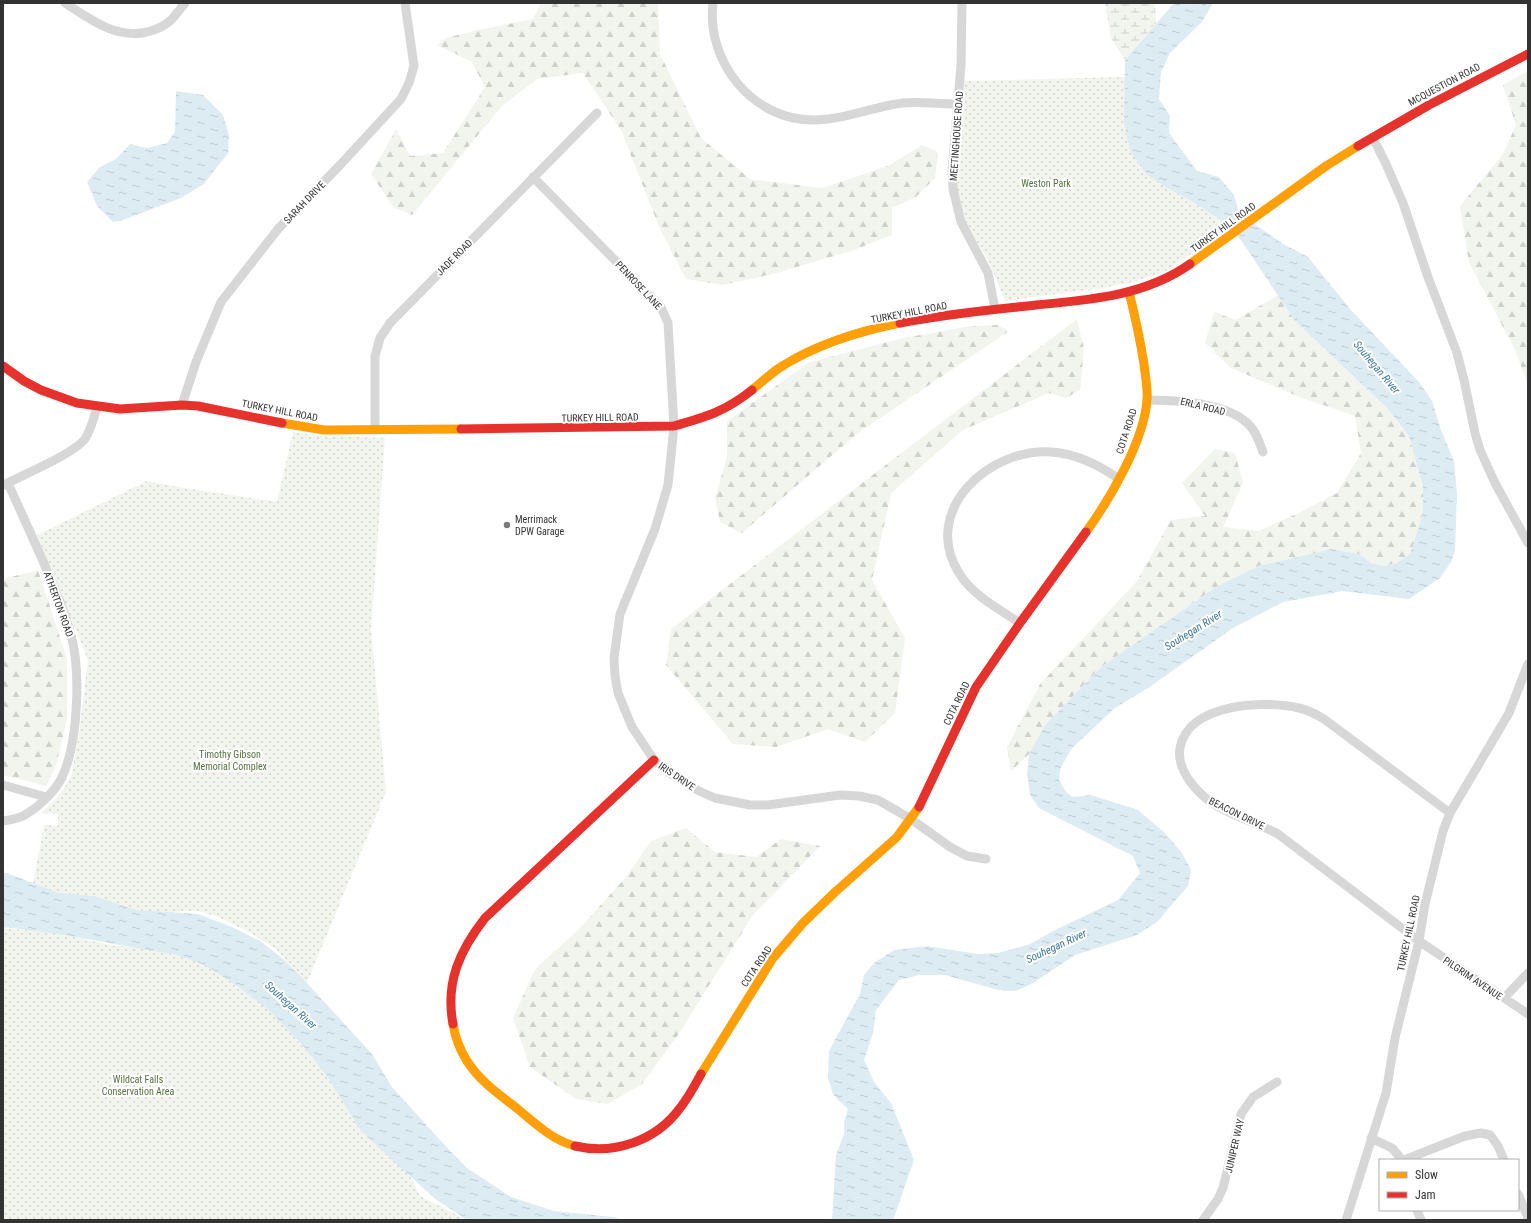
<svg xmlns="http://www.w3.org/2000/svg" width="1531" height="1223" viewBox="0 0 1531 1223" font-family="'Roboto Condensed',sans-serif">
<style>
.forest{fill:url(#forest-firs)}
.wetland{fill:url(#wetland-marsh)}
.park{fill:url(#park-dots)}
.water{fill:url(#water-ripples)}
.lines{fill:none;stroke-linecap:round;stroke-linejoin:round}
.street{stroke:#d7d7d7;stroke-width:9}
.slow{stroke:#ff9f0a;stroke-width:9}
.jam{stroke:#e5322d;stroke-width:9}
.poi-dot{fill:#7a7a7a;stroke:#fff;stroke-width:1.5}
.labels{text-anchor:middle;stroke-width:4;stroke-linejoin:round;paint-order:stroke}
.street-label{font-size:10px;fill:#333;stroke:#fff}
.park-label{font-size:10px;fill:#56703f;stroke:#fff}
.poi-label{font-size:10px;fill:#333;stroke:#fff;text-anchor:start}
.water-label{font-size:11px;font-style:italic;fill:#3f7597;stroke:#fff}
</style>
<defs>
<pattern id="forest-firs" width="22" height="20" patternUnits="userSpaceOnUse"><rect width="22" height="20" fill="#f1f5ed"/><path d="M5 1l3.5 6h-7zM16 11l3.5 6h-7z" fill="#cfd2cc"/></pattern>
<pattern id="wetland-marsh" width="20" height="14" patternUnits="userSpaceOnUse"><rect width="20" height="14" fill="#f1f5ed"/><path d="M1 5h8M5 5V1M11 12h8M15 12V8" fill="none" stroke="#cfd2cc"/></pattern>
<pattern id="park-dots" width="8" height="8" patternUnits="userSpaceOnUse"><rect width="8" height="8" fill="#f1f5ed"/><path d="M2 2h.1M6 6h.1" fill="none" stroke="#cfd2cc" stroke-width="1.8" stroke-linecap="round"/></pattern>
<pattern id="water-ripples" width="26" height="14" patternUnits="userSpaceOnUse"><rect width="26" height="14" fill="#ddebf3"/><path d="M2 4q2-2 4 0t4 0M15 11q2-2 4 0t4 0" fill="none" stroke="#becad1"/></pattern>
</defs>
<rect width="100%" height="100%" fill="#fff"/>
<!-- forest -->
<path class="forest" d="M541 3H658L660 54 701 138 750 179 822 188 888 166 922 145 938 152 935 178 916 197 892 208V235L851 251 773 274 722 285 686 279 660 229 621 130 583 73 537 79 502 106 412 215 393 207 371 174 396 129 410 156 443 153 485 87 472 62 438 45 446 38 482 29 533 19Z
M1528 71V384L1514 348 1469 262 1460 206 1503 154 1516 125 1503 85Z
M1278 295 1295 321 1387 408 1409 436 1423 487V514L1411 554 1397 563 1384 566 1371 563 1359 554 1332 549 1258 566 1216 587 1101 667 1045 725 1029 754 1011 771 1007 747 1040 684 1137 581 1171 520 1205 516 1182 483 1215 449 1235 453 1243 483 1223 527 1259 531 1301 512 1337 493 1361 453 1355 416 1297 396 1231 368 1205 343 1214 312 1236 320Z
M1077 319 1084 349 1080 390 1066 398 1049 393 963 430 891 493 872 580 905 638 895 713 865 742 828 729 776 747 733 744 666 665 671 629Z
M997 325 1009 331 858 433 742 533 720 522 715 498 727 457V421L810 362 903 338 965 327Z
M38 570 67 659V719L56 766 46 786 3 775V579Z
M686 828 715 852 756 857 781 839 820 846 753 915 678 1035 642 1084 608 1104 576 1099 530 1067 513 1018 535 969 578 930 626 877 651 841Z"/>
<!-- wetland -->
<path class="wetland" d="M1105 3H1155L1156 23 1125 60 1111 38Z"/>
<!-- park -->
<path class="park" d="M1126 77 1124 123 1130 151 1139 163 1166 187 1198 205 1230 227 1166 271 1137 281 1103 288 1005 301 989 262 965 222 956 197 955 172 964 81Z
M293 432 318 436 385 438 371 629 386 792 306 985 276 949 249 932 216 916 198 911H180L163 915H146L53 891 33 884 44 825 58 826V814L41 813 57 798 67 784 72 773 79 734 88 660 37 535 147 481 178 487 277 502Z
M3 928 23 930 28 928 41 930 115 946 139 947 151 950 165 951 195 959 225 975 272 1012 304 1048 331 1073 412 1179 420 1196 467 1220H3Z"/>
<!-- water -->
<path class="water" d="M1174 3H1213L1202 22 1170 53 1161 72 1159 99 1170 116 1169 133 1197 171 1219 177 1234 195 1239 213 1283 244 1308 257 1350 309 1419 382 1432 401 1441 430 1454 461 1457 494 1455 551 1451 562 1440 578 1409 599 1342 591 1283 602 1233 628 1148 688 1115 708 1072 748 1060 769 1059 780 1066 792 1073 797 1091 795 1138 810 1165 833 1182 853 1191 870 1188 886 1157 922 1137 935 1075 955 1033 983 1016 991 998 990 945 975H919L899 980 876 1010 873 1033 864 1060 874 1082 891 1103 914 1160 893 1220H832L836 1155 844 1134V1122L848 1109 837 1099 833 1094 828 1078 829 1051 860 994 864 975 874 963 894 950 927 946 978 954 998 953 1030 944 1057 929 1118 900 1140 873 1133 856 1039 808 1030 795 1027 774 1029 754 1045 725 1101 667 1216 587 1258 566 1332 549 1359 554 1371 563 1384 566 1397 563 1410 554 1423 514V487L1409 436 1387 408 1295 321 1243 243 1230 227 1198 205 1166 187 1146 174 1130 151 1124 123 1125 60Z
M176 91 203 95 223 115 229 135 228 153 204 184 181 198 123 220 113 222 97 206 87 182 100 167 116 159 130 144 147 148 167 143 175 132Z
M3 873H7L59 893 94 896 136 910 198 914 232 927 260 941 282 958 308 984 372 1054 392 1087 438 1138 467 1168 511 1197 554 1211 613 1217 624 1220H467L434 1198 361 1131 327 1076 303 1046 270 1011 236 985 205 965 177 955 52 933 3 927Z"/>
<g class="lines">
<!-- street -->
<path class="street" d="M65 3C90 19 115 39 147 32 155 30 165 26 171 20 176 15 180 9 185 3
M713 3C706 61 752 120 813 120 844 120 872 107 902 103 920 101 939 104 957 104
M962 3 961 65 952 171 953 189 961 222 988 273 995 309
M1373 138 1386 164 1403 203 1428 277 1457 353 1464 380 1475 433 1480 450 1495 483 1528 543
M533 177 661 307 668 323 674 426 668 485 655 529 620 614 614 658 615 676 618 693 632 727 654 760 669 773 699 791 715 798 750 805H768L840 795 859 796 878 800 911 819 950 847 967 856 986 859
M1147 400C1177 400 1230 402 1251 427 1257 434 1260 444 1263 452
M182 405 196 362 221 302 278 229 341 164 401 99 409 83 414 66 405 3
M375 430V356L380 338 390 323 597 113
M4 485C24 474 72 455 85 439 91 430 94 417 97 407
M1020 623C999 609 972 595 959 573 920 511 989 447 1052 452 1078 454 1099 465 1119 479
M3 785 46 797
M1450 813 1324 719C1316 714 1308 710 1299 708 1264 700 1188 703 1180 748 1177 765 1189 782 1200 793 1220 813 1254 821 1278 834L1419 941 1528 1014
M3 821C10 820 17 819 23 816 38 808 57 790 63 775 78 741 81 671 71 635 66 615 58 596 50 578 37 546 22 515 8 483
M1504 998 1528 973
M1371 1138 1392 1148 1402 1160
M1404 1160 1465 1136 1481 1133 1490 1135 1493 1139 1498 1146 1504 1160
M1518 1194 1528 1218
M1417 1210 1421 1220
M1203 1220 1218 1199 1223 1188 1241 1114 1253 1097 1277 1082
M1346 1220 1386 1093 1395 1038 1419 941 1425 904 1443 831 1450 813 1509 713 1528 664"/>
<!-- slow -->
<path class="slow" d="M1190 264 1326 166 1358 146
M752 390C762 382 772 372 784 365 818 344 860 331 900 323
M282 423 324 430 461 429
M1086 532C1110 499 1144 441 1147 400 1148 388 1145 375 1144 364 1140 339 1135 316 1129 292
M453 1024C455 1037 460 1050 467 1061 479 1080 497 1093 514 1106 533 1121 551 1140 575 1146
M701 1074 773 958 803 923 834 893 897 837 919 807"/>
<!-- jam -->
<path class="jam" d="M1358 146 1429 105 1528 54
M900 323C945 314 990 310 1036 305 1089 300 1145 296 1190 264
M3 366 24 381 41 390 77 403 120 409 182 405 198 406 282 423
M461 429 674 426C706 417 726 411 752 390
M919 807 976 687 1020 623 1086 532
M453 1024C445 982 460 950 485 918L654 760
M575 1146C614 1155 656 1141 680 1108 688 1098 695 1085 701 1074"/>
</g>
<!-- markers -->
<circle class="poi-dot" cx="507" cy="525" r="4"/>
<g class="labels">
<!-- street labels -->
<g class="street-label">
<text transform="translate(1444 84) rotate(-28)" y="4">MCQUESTION ROAD</text>
<text transform="translate(956 136) rotate(-86)" y="4">MEETINGHOUSE ROAD</text>
<text transform="translate(304 202) rotate(-46)" y="4">SARAH DRIVE</text>
<text transform="translate(1223 227) rotate(-36)" y="4">TURKEY HILL ROAD</text>
<text transform="translate(454 257) rotate(-45)" y="4">JADE ROAD</text>
<text transform="translate(639 285) rotate(47)" y="4">PENROSE LANE</text>
<text transform="translate(909 312) rotate(-11)" y="4">TURKEY HILL ROAD</text>
<text transform="translate(1203 406) rotate(14)" y="4">ERLA ROAD</text>
<text transform="translate(280 410) rotate(11)" y="4">TURKEY HILL ROAD</text>
<text transform="translate(600 417) rotate(-1)" y="4">TURKEY HILL ROAD</text>
<text transform="translate(1126 431) rotate(-72)" y="4">COTA ROAD</text>
<text transform="translate(59 604) rotate(70)" y="4">ATHERTON ROAD</text>
<text transform="translate(956 703) rotate(-64)" y="4">COTA ROAD</text>
<text transform="translate(677 776) rotate(34)" y="4">IRIS DRIVE</text>
<text transform="translate(1237 813) rotate(26)" y="4">BEACON DRIVE</text>
<text transform="translate(1408 933) rotate(-78)" y="4">TURKEY HILL ROAD</text>
<text transform="translate(756 966) rotate(-56)" y="4">COTA ROAD</text>
<text transform="translate(1473 978) rotate(34)" y="4">PILGRIM AVENUE</text>
<text transform="translate(1234 1146) rotate(-77)" y="4">JUNIPER WAY</text>
</g>
<!-- park labels -->
<g class="park-label">
<text x="1046" y="187">Weston Park</text>
<text x="230" y="758">Timothy Gibson<tspan x="230" dy="12">Memorial Complex</tspan></text>
<text x="138" y="1083">Wildcat Falls<tspan x="138" dy="12">Conservation Area</tspan></text>
</g>
<!-- poi labels -->
<g class="poi-label">
<text x="515" y="523">Merrimack<tspan x="515" dy="12">DPW Garage</tspan></text>
</g>
<!-- water labels -->
<g class="water-label">
<text transform="translate(1377 367) rotate(50)" y="4">Souhegan River</text>
<text transform="translate(1193 630) rotate(-32)" y="4">Souhegan River</text>
<text transform="translate(1056 946) rotate(-25)" y="4">Souhegan River</text>
<text transform="translate(291 1005) rotate(42)" y="4">Souhegan River</text>
</g>
</g>
<!-- border -->
<rect width="1531" height="1223" fill="none" stroke="#333333" stroke-width="8"/>
<!-- legend -->
<rect x="1379" y="1159" width="140" height="52" fill="#ffffff" stroke="#adadad"/>
<rect x="1387" y="1172" width="20" height="6" fill="#ff9f0a" stroke="#adadad"/>
<text x="1415" y="1179" font-size="12" fill="#333333">Slow</text>
<rect x="1387" y="1192" width="20" height="6" fill="#e5322d" stroke="#adadad"/>
<text x="1415" y="1199" font-size="12" fill="#333333">Jam</text>
</svg>
